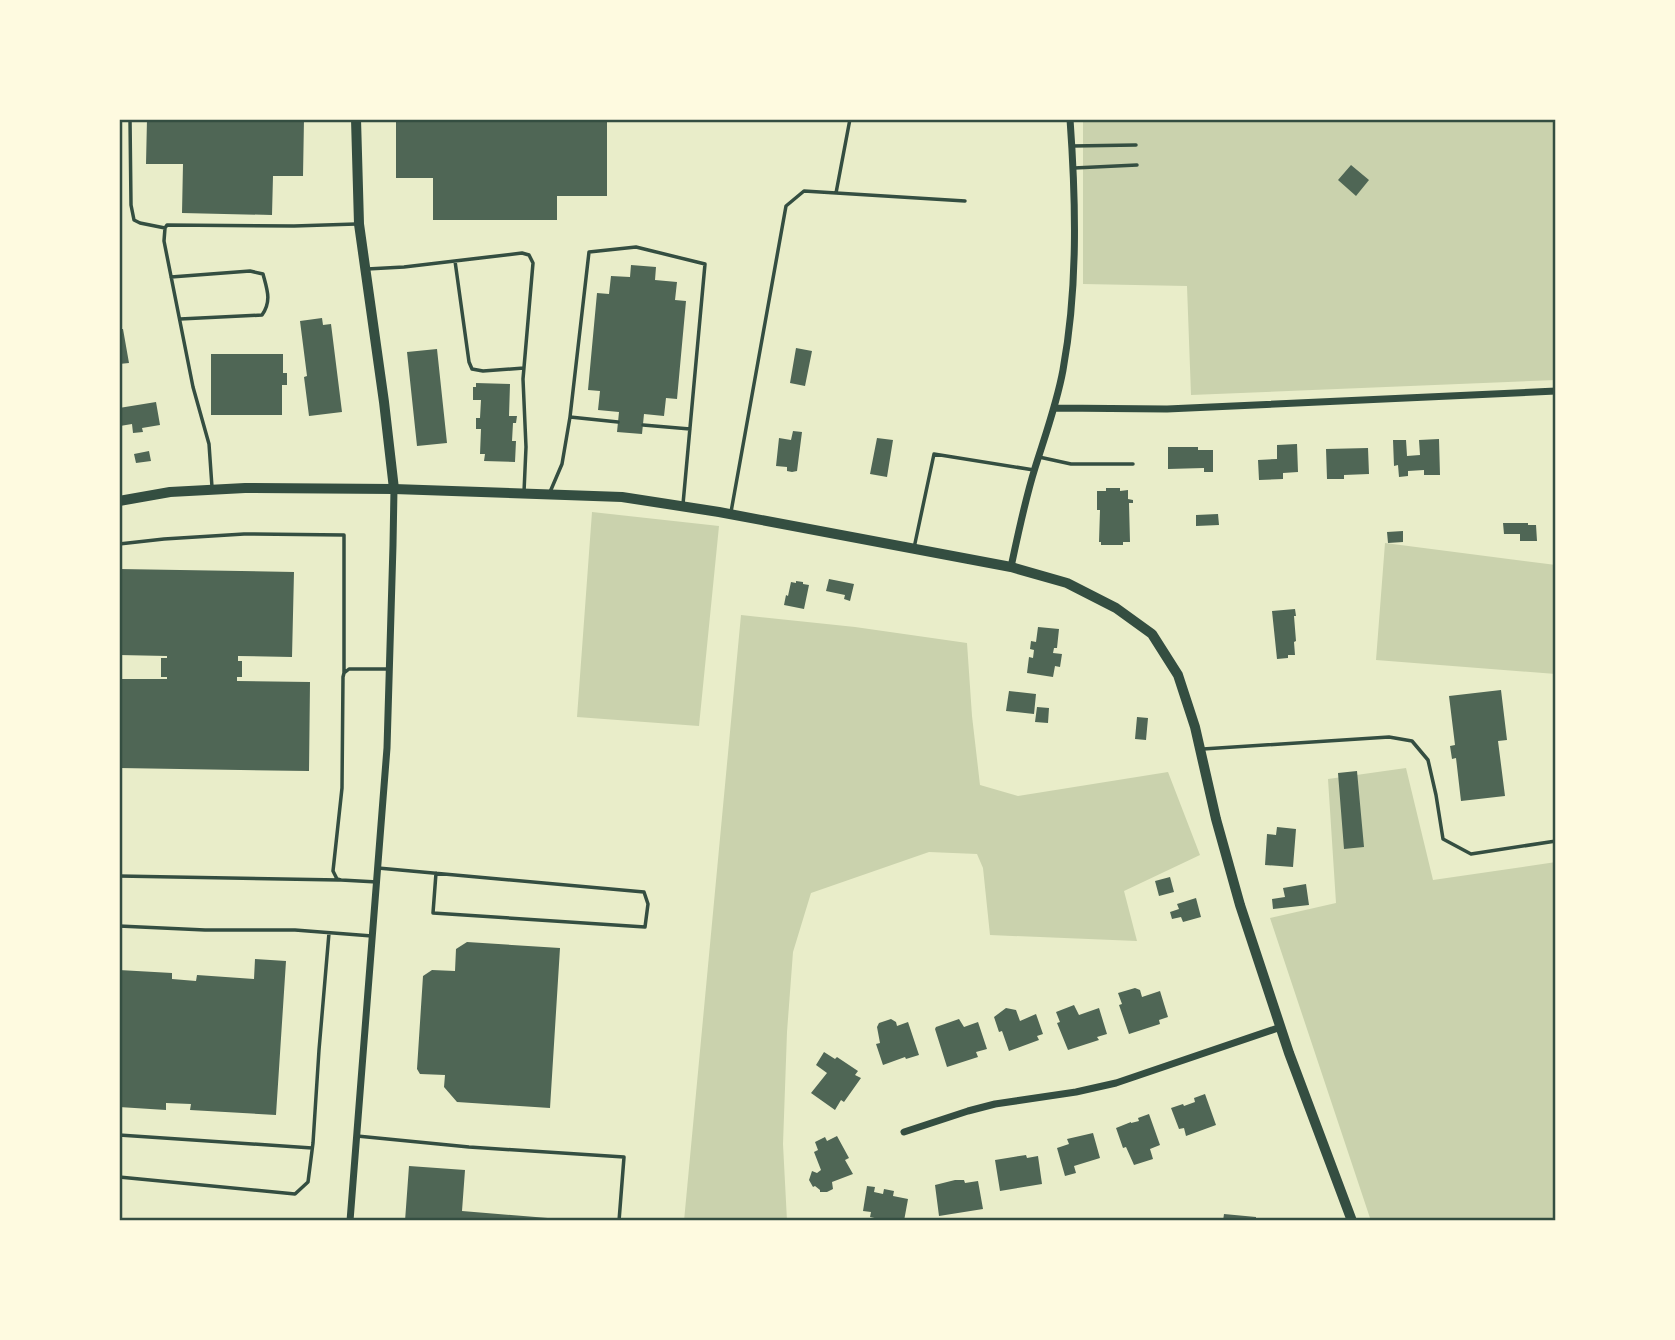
<svg xmlns="http://www.w3.org/2000/svg" width="1675" height="1340" viewBox="0 0 1675 1340" font-family="'Exo 2',sans-serif">
<style>
.green{fill:#cad2ad}
.building{fill:#4f6655}
.lines{fill:none;stroke-linecap:round;stroke-linejoin:round}
.service{stroke:#344e41;stroke-width:3.5}
.minor{stroke:#344e41;stroke-width:7}
.secondary{stroke:#344e41;stroke-width:10}
.primary{stroke:#344e41;stroke-width:10}
.neatline{fill:none;stroke:#344e41;stroke-width:2.5}
</style>
<rect width="100%" height="100%" fill="#e9edc9"/>
<!-- green -->
<path class="green" d="M1083 119H1556V380L1191 395 1187 286 1083 284Z
M592 512 719 526 699 726 577 717Z
M1385 543 1556 565V674L1376 660Z
M741 615 855 627 967 643 972 716 980 785 1018 796 1168 772 1200 855 1124 891 1137 941 990 935 983 868 977 854 929 852 811 893 793 952 787 1032 783 1144 787 1221H684Z
M1406 768 1433 880 1556 862V1221H1371L1270 918 1336 903 1328 779Z"/>
<!-- building -->
<path class="building" d="M147 119H304L303 176H273L272 215 182 213 183 164H146Z
M396 119H607V196H557V220H433V178H396Z
M1351 165 1369 180 1356 196 1338 180Z
M631 265 656 267 655 280 677 282 675 300 686 301 677 399 666 398 664 416 644 414 642 434 617 432 619 412 598 410 600 391 588 390 597 293 609 294 611 276 630 277Z
M322 318 323 325 331 324 342 412 309 416 304 377 307 376 300 321Z
M119 329H123L129 363 119 364Z
M796 348 812 351 805 386 790 383Z
M437 349 447 443 417 446 407 352Z
M211 354H283V373H287V385H282V415H211Z
M476 383 510 384 509 416H517L516 423H513L512 441H516L515 462 484 461 485 454H480L481 429H476V418H480L481 400H473V387H476Z
M156 402 160 425 142 428 143 432 133 433 132 424 120 426 119 408Z
M793 431 802 432 797 471 792 472 787 471V467L776 466 779 438 791 440Z
M877 438 893 440 887 477 870 474Z
M1439 439 1440 475H1424V470L1408 471V476L1399 477 1398 465 1394 466 1393 440H1406L1407 456 1420 455 1419 440Z
M1297 444 1298 472 1283 473V479L1259 480 1258 460 1277 459V445Z
M1168 447H1198V450H1213V472H1204V468L1168 469Z
M1368 448 1369 474 1344 475V479H1327L1326 449Z
M149 451 151 461 136 463 134 454Z
M1106 488H1120V491L1128 490V499L1133 500V503H1129L1130 542H1123V545H1101V542H1099L1100 510H1097V491H1106Z
M1218 514 1219 525 1196 526V515Z
M1503 523H1528V525H1536L1537 541H1520V534H1504Z
M1403 531V542L1388 543 1387 532Z
M119 569 294 572 292 657 238 656V661H242V677H237V681L310 682 309 771 119 768V679H167V677H161V658H167V656L119 655Z
M829 579 854 584 850 601 844 599 845 595 826 591Z
M796 581 803 582V584L809 585 804 609 784 605 786 595 788 596 791 582 796 583Z
M1295 609 1296 616H1294L1296 641 1294 642 1295 655H1288V658L1277 659 1272 611Z
M1038 627 1059 629 1057 648H1054L1053 653 1062 654 1060 667 1055 666 1053 677 1027 673 1029 657 1033 658 1034 650 1030 649 1031 641 1036 642Z
M1501 690 1507 740 1498 741 1505 796 1461 801 1456 758 1452 759 1450 746 1455 745 1449 696Z
M1009 691 1036 694 1034 714 1006 711Z
M1037 707 1049 708 1048 723 1035 722Z
M1137 717 1148 718 1146 740 1135 739Z
M1357 771 1364 847 1344 849 1338 773Z
M1277 827 1296 829 1293 867 1265 865 1267 834 1276 835Z
M1170 877 1174 892 1159 896 1155 881Z
M1306 884 1309 905 1273 909 1272 899 1285 897 1283 888Z
M1196 898 1201 917 1183 922 1181 917 1172 919 1170 912 1179 909 1177 904Z
M467 942 560 948 550 1108 457 1102 444 1087 445 1075 420 1074 417 1069 423 976 432 970 455 971 456 949Z
M255 959 286 961 276 1115 190 1110 191 1104 166 1103V1110L119 1107V970L172 973V979L196 981 197 975 254 979Z
M1135 988 1140 990 1142 997 1160 991 1168 1017 1159 1020 1160 1024 1129 1034 1119 1005 1122 1004 1118 993Z
M1074 1005 1079 1015 1099 1008 1107 1034 1097 1037 1099 1040 1068 1050 1057 1023 1060 1022 1056 1012Z
M1006 1008 1016 1010 1020 1021 1036 1014 1043 1034 1037 1036 1039 1040 1009 1051 1002 1031 999 1032 994 1017Z
M891 1019 896 1022 897 1026 908 1022 919 1055 906 1059 905 1057 883 1065 876 1044 880 1043 877 1027 879 1023Z
M959 1019 964 1027 978 1022 987 1049 976 1052 978 1057 947 1067 935 1029 936 1027Z
M824 1052 835 1059 837 1057 858 1071 855 1075 861 1078 844 1102 841 1100 835 1110 811 1093 827 1073 816 1065Z
M1205 1094 1216 1125 1186 1136 1184 1128 1179 1129 1171 1108 1183 1104 1184 1106 1195 1102 1194 1098Z
M1149 1114 1160 1145 1150 1149 1153 1159 1134 1165 1126 1147 1123 1148 1116 1128 1131 1122V1123L1139 1121 1138 1118Z
M1093 1133 1100 1158 1074 1166 1076 1173 1065 1176 1057 1148 1069 1144 1067 1139Z
M837 1136 849 1158 845 1160 853 1174 832 1182 833 1189 827 1192H820V1190L815 1186 813 1187 809 1180 812 1171 817 1173 821 1170 814 1152 818 1150 815 1142 825 1137 827 1141Z
M1026 1155 1027 1158 1038 1156 1042 1184 1000 1191 995 1160Z
M409 1166 465 1170 462 1211 560 1219V1221H405Z
M955 1180H964L965 1183 978 1181 983 1209 939 1216 935 1185Z
M867 1186 875 1187 874 1192 883 1194 884 1189 894 1191 893 1196 908 1199 904 1221H876L879 1219 870 1217 871 1212 863 1211Z
M1224 1214 1256 1217V1221H1223Z"/>
<g class="lines">
<!-- service -->
<path class="service" d="M130 119 131 205 134 220 140 223 165 228
M1072 146 1136 145
M1074 168 1137 165
M836 193 850 119
M455 261 469 362 472 369 483 371 524 368
M367 269 404 267 522 253 529 255 533 263 523 379 526 447 524 492
M171 277 250 271 263 274C267 289 272 301 262 315L180 319
M570 417 618 422
M643 425 690 429
M1039 457 1071 464H1133
M212 487 209 444 193 387 164 241 165 228 167 225 294 226 356 224
M550 492 562 464 570 417 589 252 636 247 705 264 683 504
M731 512 786 206 804 191 965 201
M119 544 164 539 244 534 344 535V673
M914 548 934 454 1034 470
M1203 749 1389 737 1412 741 1428 760 1436 795 1443 839 1471 854 1556 841
M378 868 644 892 648 904 645 927 433 913 436 873
M119 876 339 880
M377 882 341 880 337 879 333 871 342 788 343 677 344 673 349 669H388
M119 926 205 930H295L372 936
M119 1135 312 1148
M357 1136 469 1147 624 1157 619 1221
M119 1177 295 1194 308 1182 313 1143 319 1050 329 933"/>
<!-- minor -->
<path class="minor" d="M1054 408 1167 409 1556 391
M1011 567C1018 534 1025 500 1035 468 1045 436 1057 403 1063 370 1078 288 1076 202 1070 119
M904 1132 968 1111 995 1104 1076 1092 1116 1083 1281 1027
M350 1221 387 748 393 545 394 489"/>
<!-- secondary -->
<path class="secondary" d="M356 119 359 224 384 402 394 489"/>
<!-- primary -->
<path class="primary" d="M119 501 170 492 245 488 394 489 622 497 719 512 1011 567 1067 583 1116 608 1152 634 1178 675 1195 727 1216 819 1240 905 1289 1053 1352 1221"/>
</g>
<!-- border -->
<rect width="1675" height="1340" fill="none" stroke="#fefae0" stroke-width="242"/>
<rect x="121" y="121" width="1433" height="1098" class="neatline"/>
</svg>
